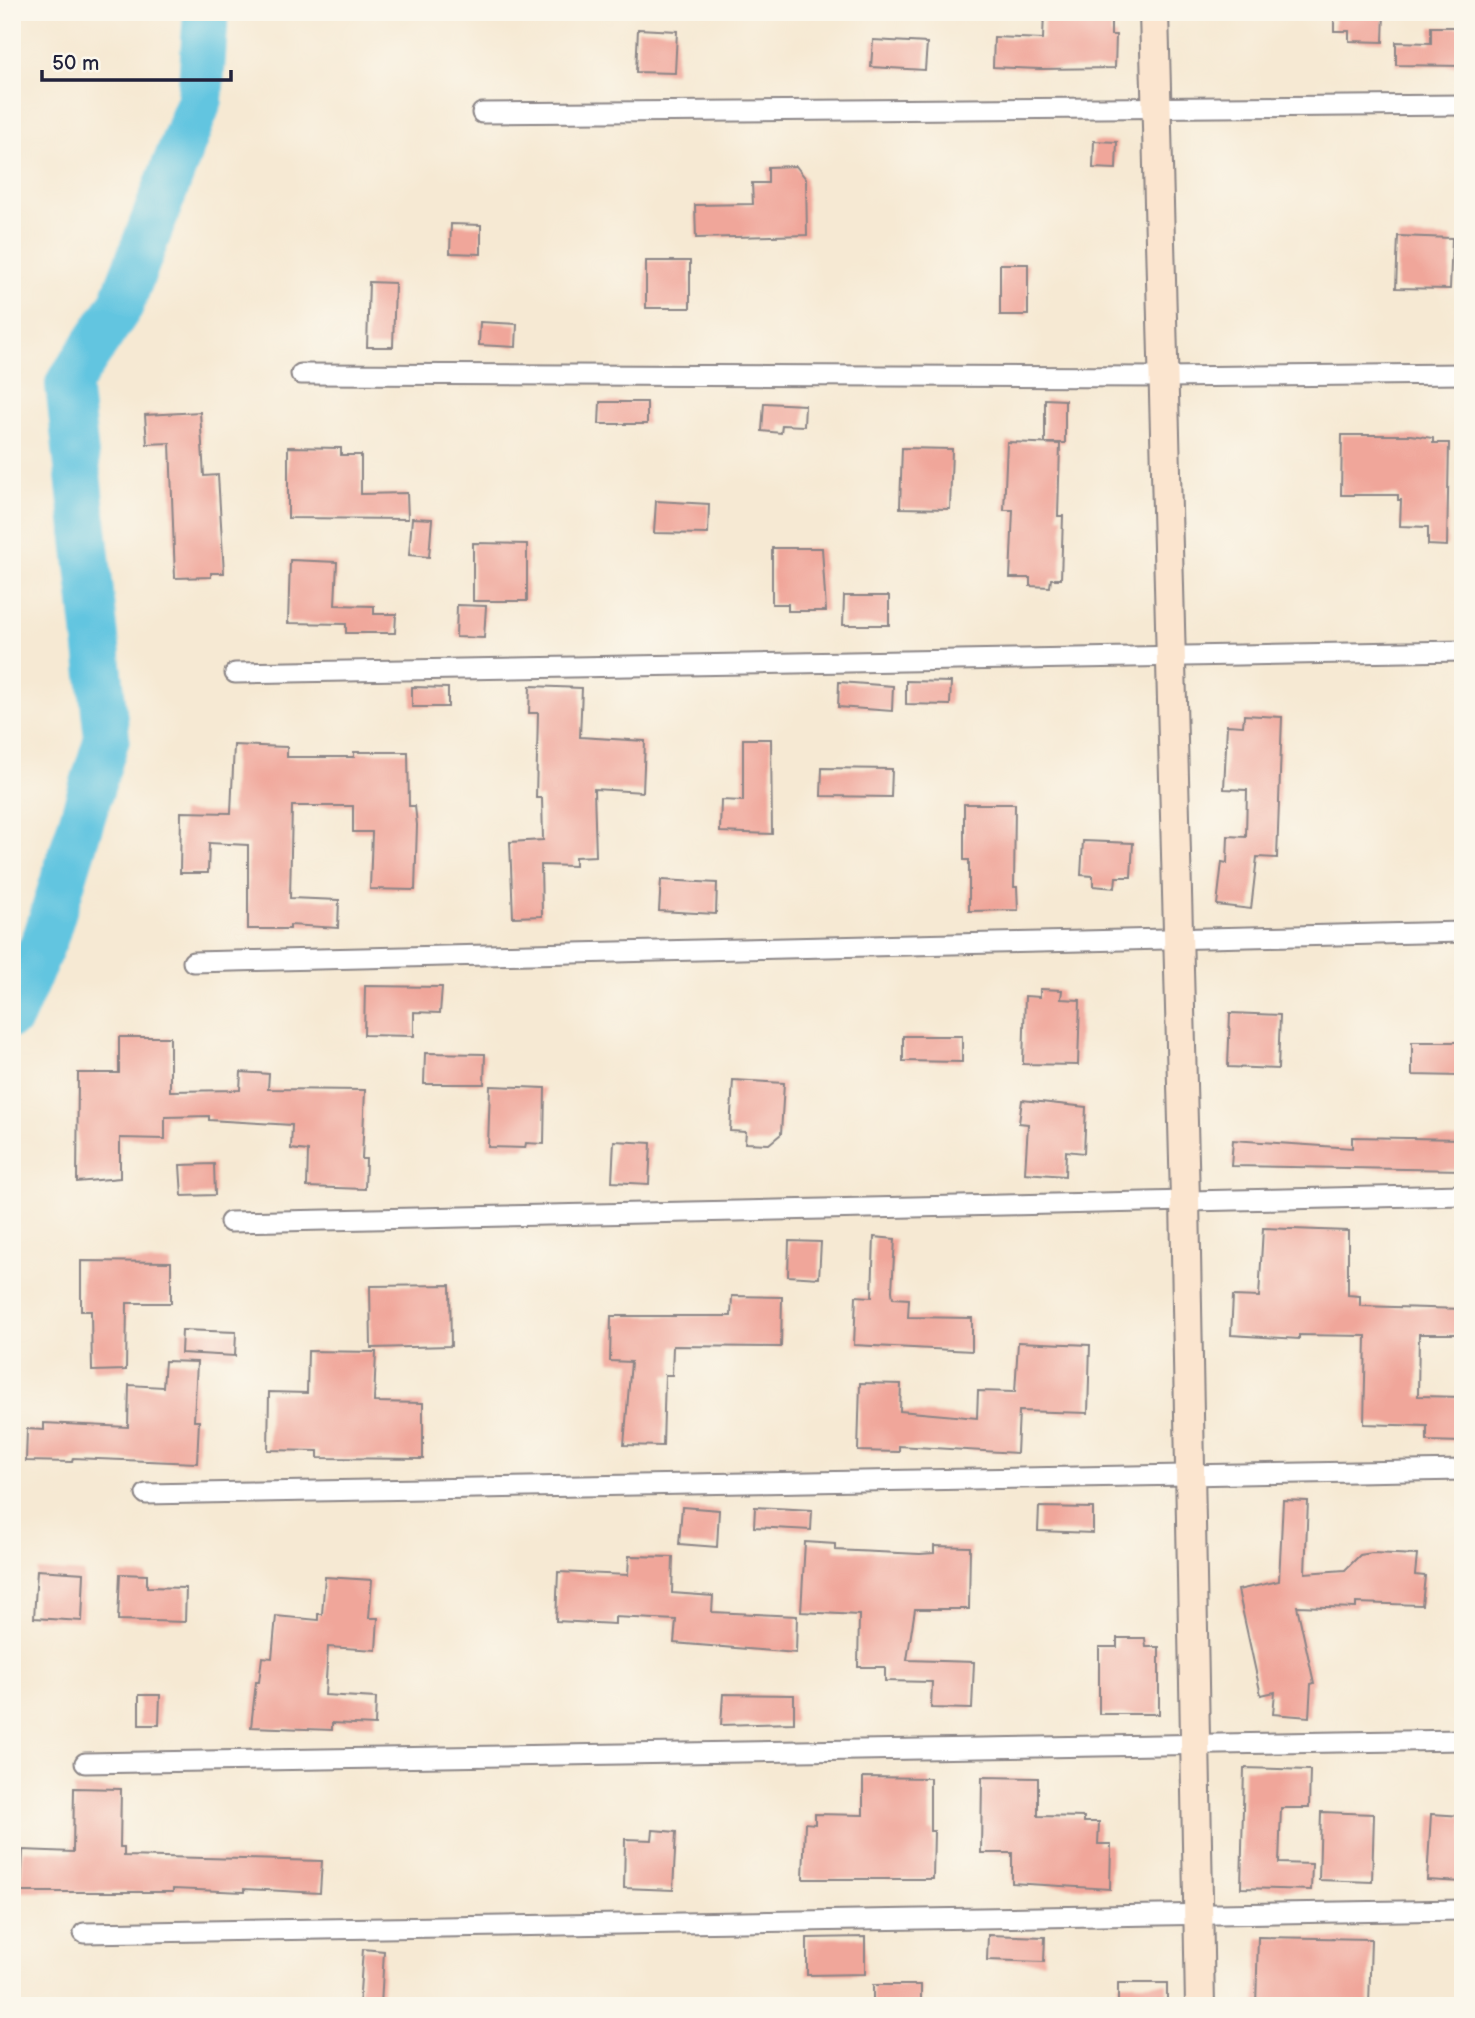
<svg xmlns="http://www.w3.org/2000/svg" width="1475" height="2018" viewBox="0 0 1475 2018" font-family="'Balsamiq Sans',sans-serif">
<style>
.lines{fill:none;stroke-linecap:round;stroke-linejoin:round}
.river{stroke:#62c5e0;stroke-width:46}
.building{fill:#f0a69a}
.street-casing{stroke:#8c8687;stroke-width:23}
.secondary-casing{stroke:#8c8687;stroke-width:32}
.street{stroke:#fff;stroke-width:19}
.secondary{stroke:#fbe5cf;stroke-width:28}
</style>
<rect width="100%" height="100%" fill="#fbf7ec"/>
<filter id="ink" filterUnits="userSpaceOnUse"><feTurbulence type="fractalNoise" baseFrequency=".0143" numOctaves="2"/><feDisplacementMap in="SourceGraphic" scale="14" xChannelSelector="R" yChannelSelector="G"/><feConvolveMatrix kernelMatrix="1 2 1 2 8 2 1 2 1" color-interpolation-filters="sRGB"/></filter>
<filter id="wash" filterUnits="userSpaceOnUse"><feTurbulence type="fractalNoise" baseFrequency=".00686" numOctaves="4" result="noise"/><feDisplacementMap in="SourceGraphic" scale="28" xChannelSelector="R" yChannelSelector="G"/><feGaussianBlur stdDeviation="1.57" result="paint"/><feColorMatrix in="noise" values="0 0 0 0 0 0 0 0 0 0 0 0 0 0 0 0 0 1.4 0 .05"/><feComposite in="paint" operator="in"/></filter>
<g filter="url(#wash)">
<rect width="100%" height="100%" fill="#f6e9d3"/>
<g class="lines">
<!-- river -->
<path class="river" d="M12 1015 46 936 107 738 68 384 121 305 200 99 206 12"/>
</g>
<g id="blocks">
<!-- building -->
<path class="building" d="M1044 12H1111V35H1116L1115 68 1040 69 993 67 994 37 1043 39Z
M1334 12H1384L1383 42 1349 41V31H1334Z
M1431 27H1463V66L1396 65V42L1431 43Z
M638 29 677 31 675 73 636 72Z
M873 40 927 43 925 70 871 67Z
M1094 141 1117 142 1116 169 1093 168Z
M796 166 806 179 807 235 696 238 695 205 753 204 752 183H768V167Z
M451 224 481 225V254L450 253Z
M1398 236 1452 238 1450 289 1396 288Z
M646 261H690V308H646Z
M1000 264H1028V315H1000Z
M369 282 395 283 393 347H367Z
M480 322 517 324 516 347 479 345Z
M1045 399 1065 400V443H1045Z
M600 402H647V424H599Z
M764 403 805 405 804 426 782 425 781 433 762 431Z
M200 412 204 476 218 475 224 573H211V577L175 578 170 443 147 444 145 415Z
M1342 435H1411L1433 438V443H1449L1447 546 1428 545V527L1400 526 1401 500H1398V495H1341Z
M1007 442 1060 444 1058 516H1063L1061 579H1051L1050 587 1030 586V578H1010L1013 510H1004Z
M288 447 341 448V455H361V494L407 493 408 519 288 518Z
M902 448 952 449 950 509 900 508Z
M656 501 709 504 708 534 654 533Z
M412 518 432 519 429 557 409 555Z
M473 543 527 544V601H473Z
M772 548H822L826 611H788V604H772Z
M290 560 337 562 335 605 374 606V614H396L395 633H346V624L288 623Z
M844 596H889V625H843Z
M457 605 486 606 484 638 456 637Z
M906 681 951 682 950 705 906 704Z
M839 682 893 686 892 711 838 707Z
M530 686 582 688 580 737 645 741 643 792 594 789 596 856 575 857V866L541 865 542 916 513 917 510 842 543 840 542 798H536L538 713H529Z
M412 687 448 688V707H412Z
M1244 715 1282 717 1277 858 1257 857 1251 909 1217 905 1222 862 1227 863 1228 836 1246 837 1247 790 1224 789 1227 725 1243 726Z
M743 739H771L772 834 720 832 721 800 743 801Z
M234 745 287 747V757H354V752H408L409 806H415L417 825 415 890 370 889 372 832H353V806H292L290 898 339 900 338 928 290 925V929H248V845L209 843 208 873H180L181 812 231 813Z
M822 768 892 769 891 797 821 796Z
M964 804H1015L1014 887H1017L1018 910 969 911V860H964Z
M1083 841 1133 843 1131 877H1116L1115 888 1093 886V876L1081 875Z
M661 880 717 883 716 914 659 911Z
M365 986 442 987 440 1013 414 1012V1036L364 1035Z
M1040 989 1062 990 1061 999 1080 1000 1078 1065 1023 1064 1025 996 1040 997Z
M1230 1013 1280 1015 1278 1069 1228 1067Z
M903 1036H962V1062L903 1061Z
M119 1037H170V1091L240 1090 241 1072 269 1074 268 1089 365 1090 362 1159H366L365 1189 307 1187 308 1151 291 1149 292 1125 209 1120V1116L165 1117V1139L120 1138V1178L77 1182 78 1073H119Z
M1412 1042H1463V1076L1412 1075Z
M425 1053 485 1054 484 1084H424Z
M733 1080 784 1083 781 1134 769 1144 745 1143 746 1132 730 1131Z
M490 1086 545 1088 544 1144 526 1143 525 1148 488 1147Z
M1022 1100 1086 1107 1084 1153 1066 1151 1065 1176 1025 1173 1028 1124 1019 1123Z
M1352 1137 1463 1139V1170L1231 1166 1233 1140 1352 1148Z
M614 1141 651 1143 649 1184 612 1182Z
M214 1164 215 1195 182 1196 180 1165Z
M1263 1228 1348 1231V1295L1360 1296V1306L1463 1309V1334H1419L1418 1396 1463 1397V1442L1427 1441V1426L1364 1424 1366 1336 1299 1335V1339L1231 1335 1233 1296 1259 1297Z
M874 1237 895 1239 892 1291 893 1298 909 1299 908 1317 972 1318V1351L854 1345 856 1296 872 1297Z
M789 1241 821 1242 819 1278 788 1276Z
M81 1261 171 1262V1303H127L126 1370 92 1371 91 1311H81Z
M450 1285 451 1346 371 1348 370 1286Z
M732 1296 782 1297 781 1347 673 1346 672 1375H665L663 1446 624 1445 631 1362 610 1361 611 1316H731Z
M182 1330 236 1332 235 1356 181 1353Z
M1018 1342 1090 1345 1088 1413 1019 1411 1017 1453 899 1446V1452L858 1451 860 1383 901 1384 900 1411 977 1418 978 1391 1015 1392Z
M308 1351 376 1352 374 1402 423 1403V1459L318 1458V1451L268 1450 269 1392 307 1393Z
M165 1361 197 1362 194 1421H199L197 1463 73 1458 72 1462 26 1461 27 1429 44 1430V1423L128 1427 129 1385 163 1387Z
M1283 1500 1308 1501 1305 1573 1345 1570 1360 1555 1372 1553 1417 1555 1415 1575 1425 1576 1422 1605 1356 1603V1608L1297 1606 1314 1683 1311 1684 1309 1717 1273 1714 1275 1692 1261 1695 1238 1590 1279 1581Z
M682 1507 719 1510 717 1547 679 1544Z
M755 1507 812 1510 811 1530 754 1527Z
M1039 1507 1093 1508V1533L1038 1531Z
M805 1542 835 1544V1550L920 1554 934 1553V1546L970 1547 969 1609H915L907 1660 974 1662 972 1709 931 1708 932 1682 885 1681V1667H858L859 1615 801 1612Z
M629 1556 673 1557 672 1593 713 1596 712 1612 797 1616 796 1653 674 1643 676 1620 615 1617V1624L556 1621 558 1572 628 1575Z
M37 1570 84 1573 82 1621 34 1618Z
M120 1574 147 1575V1587L186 1588 185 1622 118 1620Z
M325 1577 372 1580 369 1618H378L376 1650 328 1647 325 1695 376 1698 375 1725 332 1723V1730L251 1727 256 1682H259L262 1657 272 1658 276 1616 318 1620V1614H322Z
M1117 1638H1145L1146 1647H1159V1714H1099V1647H1117Z
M723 1694 794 1695V1723L721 1725Z
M139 1695H160L159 1725H139Z
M1244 1768 1310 1770 1309 1808H1281L1279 1863 1312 1864 1311 1890 1241 1888Z
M863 1777 930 1778V1831H934L933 1879H803L805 1823 815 1824V1814L863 1815Z
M982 1777 1038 1778V1816L1084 1817V1822H1099L1098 1844H1111L1110 1889 1012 1883V1853H981Z
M74 1788 121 1789 120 1847H124V1856L322 1861 320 1893 244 1889V1892L173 1889V1892H21L23 1850 73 1852Z
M1321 1812 1374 1814 1372 1882 1319 1880Z
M1431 1814 1463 1816V1882L1427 1880Z
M653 1830 676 1832 673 1890 624 1888 625 1839 652 1840Z
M988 1935 1045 1937 1044 1962 987 1960Z
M865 1937V1974L807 1975V1938Z
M1258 1937 1371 1939 1369 2006H1256Z
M363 1949 384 1951 381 2006H359Z
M1118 1983H1167V2006H1118Z
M873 1985H921V2006H873Z"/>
</g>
</g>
<g filter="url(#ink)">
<use href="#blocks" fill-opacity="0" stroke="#8c8687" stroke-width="2"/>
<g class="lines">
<!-- street casing -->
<g class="street-casing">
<path id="street" d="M482 113 1463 105
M301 374 1164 377 1463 374
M235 673 1463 651
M193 962 1463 932
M230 1222 1463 1195
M146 1494 1463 1470
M85 1763 1463 1740
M84 1933 1463 1910"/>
</g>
<!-- secondary casing -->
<g class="secondary-casing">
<path id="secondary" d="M1154 12 1185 1199 1200 2006"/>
</g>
<!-- street -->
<use href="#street" class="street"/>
<!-- secondary -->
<use href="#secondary" class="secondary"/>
</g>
</g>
<!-- margin -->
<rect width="1475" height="2018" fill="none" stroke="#fbf7ec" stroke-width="42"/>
<!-- scale -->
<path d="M42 70v10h189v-10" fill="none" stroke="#22223b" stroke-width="3.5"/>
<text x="52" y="70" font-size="21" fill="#22223b" stroke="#fbf7ec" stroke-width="5" paint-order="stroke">50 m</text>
</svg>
